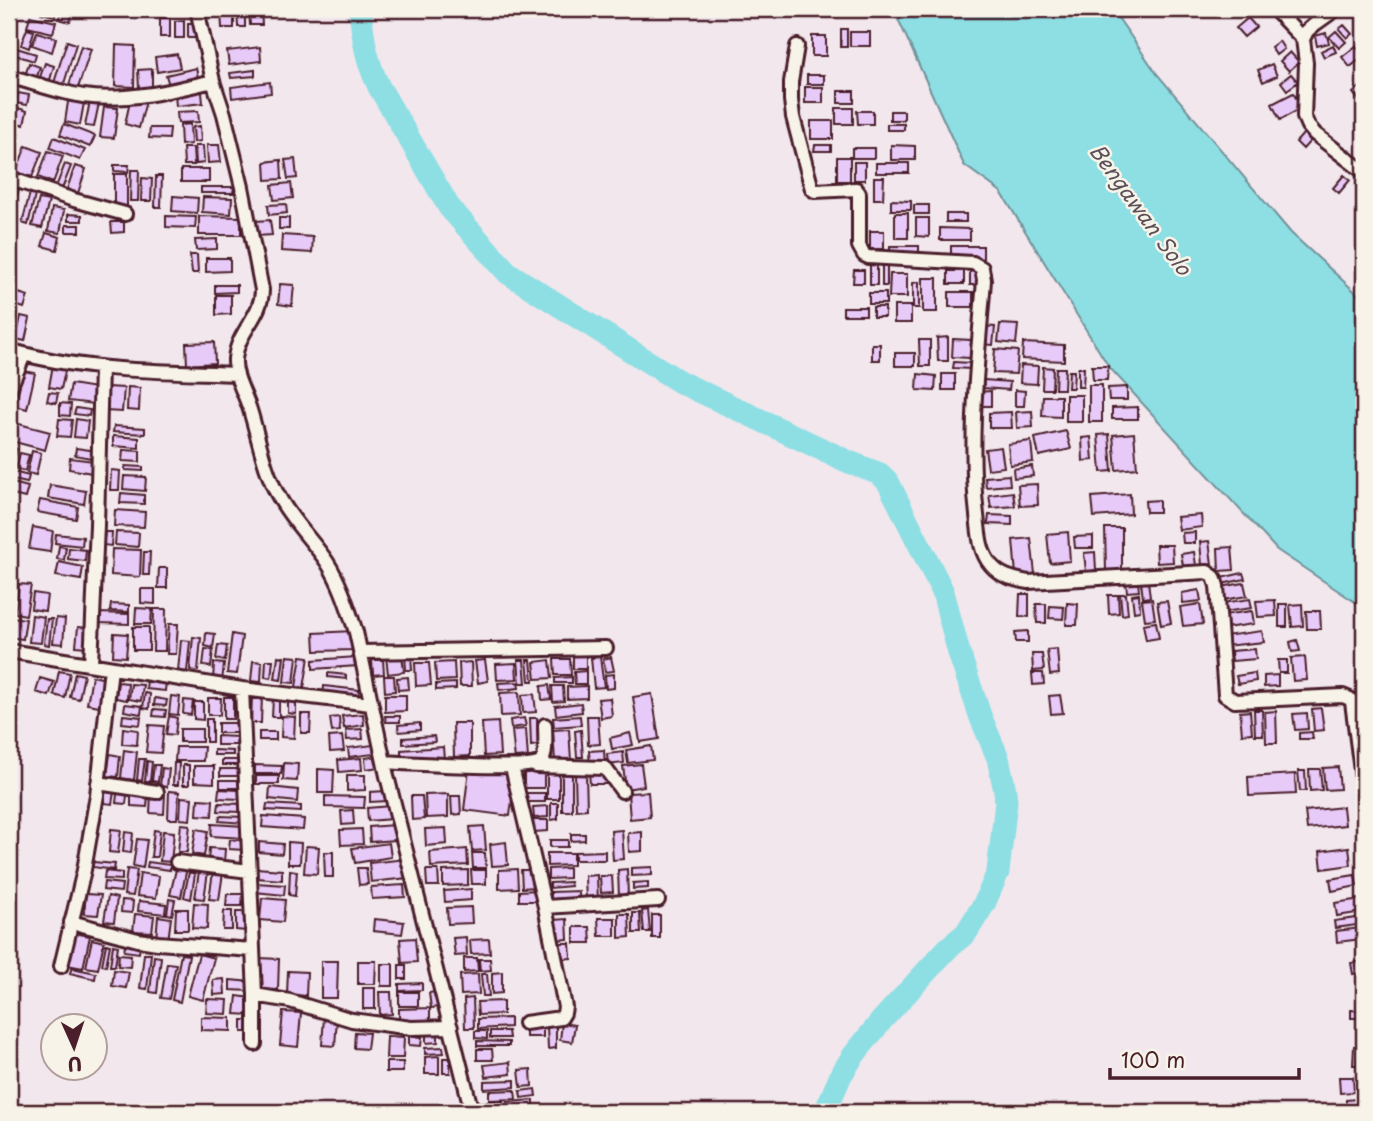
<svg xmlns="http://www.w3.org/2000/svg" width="1373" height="1121" viewBox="0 0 1373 1121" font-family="'Playpen Sans',sans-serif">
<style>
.water{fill:#8ddfe4;stroke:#72929a;stroke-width:2}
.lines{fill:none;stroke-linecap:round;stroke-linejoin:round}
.river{stroke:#8ddfe4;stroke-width:23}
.building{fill:#e8caf8;stroke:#4a1f2b;stroke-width:2}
.minor-casing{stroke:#4a1f2b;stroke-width:18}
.minor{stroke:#f7f3e8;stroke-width:12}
.labels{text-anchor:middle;stroke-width:5;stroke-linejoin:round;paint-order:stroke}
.water-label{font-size:21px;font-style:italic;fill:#5b4f59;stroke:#f7f3e8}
</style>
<rect width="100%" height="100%" fill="#f2e7ed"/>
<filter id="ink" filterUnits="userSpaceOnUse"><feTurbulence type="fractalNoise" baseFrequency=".0143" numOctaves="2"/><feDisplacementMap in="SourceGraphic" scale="14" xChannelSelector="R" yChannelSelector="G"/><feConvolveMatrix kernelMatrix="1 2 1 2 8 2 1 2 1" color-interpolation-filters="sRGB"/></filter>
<g filter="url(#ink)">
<!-- water -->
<path class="water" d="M891 9H1112L1157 74 1291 233 1364 300V608L1277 550 1109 367 1001 192 964 165 900 23Z"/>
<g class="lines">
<!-- river -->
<path class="river" d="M360 9C363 38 366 60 379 87L449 207 508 273 680 382 849 462 880 474 888 482 943 592 959 653 981 718 998 758 1005 791 1006 802 998 872 984 904 966 933 948 948 882 1020 853 1056 841 1075 825 1112"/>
</g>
<!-- building -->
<path class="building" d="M42 9H56L55 16 41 13Z
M62 9 73 11 70 22 59 19Z
M237 9H245V27H238Z
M249 9H261L262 25H250Z
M221 11H234V28H222Z
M30 16 56 22 53 33 27 27Z
M160 18H170V37H160Z
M1248 18 1256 27 1244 37 1236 28Z
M184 20V38H175V21Z
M188 23H196V38H188Z
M1344 25 1352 34 1347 38 1339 29Z
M27 29 34 31 29 48 21 45Z
M841 29H847V47H841Z
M1336 31 1346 42 1339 48 1329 37Z
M37 32 56 38 52 52 32 45Z
M850 32H870V46H850Z
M1326 33 1329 43 1317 46 1315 36Z
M812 36H826V56H812Z
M67 41 76 44 63 87 54 83Z
M1279 41 1284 49 1276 55 1271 47Z
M116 45 135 46 134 87 115 86Z
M1333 45 1336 52 1324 57 1321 51Z
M10 46 36 54 34 61 9 53Z
M81 46 91 49 78 88 69 85Z
M1356 46 1364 56 1350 67 1342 57Z
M260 47 261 61 229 65 227 51Z
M1290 52 1299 62 1289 71 1280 61Z
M177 54 180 68 157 72 155 57Z
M29 63 40 67 36 80 25 76Z
M45 63 54 66 50 80 40 77Z
M1272 64 1277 76 1263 82 1258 70Z
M196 68 199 82 170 89 166 75Z
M152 69V88H139L138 70Z
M255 70V76L231 78 230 73Z
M1291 74 1298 82 1287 90 1281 82Z
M807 75H824V84H807Z
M270 82 271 93 232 98 231 87Z
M1364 83V96L1359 100 1353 93Z
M805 87H823V103H805Z
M838 91H854V103H838Z
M202 92 203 103 176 106 175 95Z
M18 93 29 95 27 105 16 103Z
M1293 93 1302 108 1280 120 1272 104Z
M69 95 85 97 80 125 65 122Z
M131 97 146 101 139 128 125 124Z
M90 101 99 103 94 127 85 126Z
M104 107 118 108 114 138 100 137Z
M18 108 27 111 24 125 15 122Z
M836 108H853V124H836Z
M198 111 199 122 178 123 177 112Z
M857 111H873V124H858Z
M890 111H904V120H890Z
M811 121H833V139H811Z
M64 124 95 136 90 147 60 135Z
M190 124 191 144 181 145 180 125Z
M887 124H904V130H887Z
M200 126 201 141 194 142 193 127Z
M150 128H170L169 139 149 138Z
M9 130 19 133 17 141 9 139Z
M1304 133 1311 140 1303 149 1296 142Z
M54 137 85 150 80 160 50 148Z
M207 145H219L221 162 208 163Z
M815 145H831V151H814Z
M891 145 915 146V160H891Z
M26 146 42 152 32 177 16 172Z
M195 146H203L204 163 196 164Z
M183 148H193L194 165H184Z
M852 148H874V158H852Z
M48 151 63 156 53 183 38 177Z
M837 157H850V181H837Z
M295 159 297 178 288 179 285 160Z
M281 160 282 179 266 180 265 162Z
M854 162H865V180H854Z
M876 163H909V173H876Z
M65 164 71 166 62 189 56 187Z
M114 165H129L128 172 114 171Z
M75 166 86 169 78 193 67 189Z
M181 169H209V182H181Z
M131 170H139L138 201H130Z
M114 174H127V206H114Z
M1344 175 1350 180 1339 193 1333 188Z
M156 176H162L161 207H155Z
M874 177H884L883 199H874Z
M142 178 152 179 151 201H141Z
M9 181 21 185 16 198 9 196Z
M291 183 293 198 274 200 272 185Z
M201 187H234L233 193H201Z
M31 189 36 191 28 225 22 223Z
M173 196 198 198 197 213 172 211Z
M203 197 232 198 231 214 202 212Z
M39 199 49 201 42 228 32 226Z
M891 200 911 201V210H891Z
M286 204 287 213 269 215 268 205Z
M914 205H929V214H914Z
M52 208 64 210 60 233 48 231Z
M895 213H908V238H895Z
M68 214 82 215V221H68Z
M946 214H966V222H946Z
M166 216 196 217 195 228 166 227Z
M199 216 241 217V235H199Z
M279 218H289V229H279Z
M916 218H929V237L916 236Z
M270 220 272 235 257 236 256 221Z
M111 222H124V232L112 233Z
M66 225H80V232H66Z
M940 228 970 229V240H940Z
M870 231H884V249H870Z
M46 233 60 237 57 250 42 246Z
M282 235 313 237 312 253 281 251Z
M217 239V249L196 250 195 240Z
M890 246H919V256H890Z
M951 246H983V259H951Z
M190 255H197L198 273H192Z
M206 258H230V271L206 272Z
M870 260H877V285H870Z
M882 264H887V286H882Z
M970 269 986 270V285H970Z
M854 270H864V283H853Z
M948 271H964V284H948Z
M890 274H907V297H889Z
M923 278H937V312H923Z
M919 282V308H913V283Z
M280 284 294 285 292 306 278 304Z
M215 285H237V292L215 293Z
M9 290 28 296 24 308 9 303Z
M949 292H973V307H949Z
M869 293H886V304H869Z
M216 295H231V314L216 315Z
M894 306H911V323H894Z
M843 307H866V315H843Z
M873 307H885V317H873Z
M21 316 30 318 25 341 16 339Z
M1000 324 1018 325 1016 344 998 342Z
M982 326 995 327 993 345 981 344Z
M948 337V361H938L937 338Z
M953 339 971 340 970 358 952 357Z
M919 340H930V366H920Z
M214 342 215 363 187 365 186 343Z
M1023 343 1064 345V361L1022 359Z
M872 344H880V360H872Z
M995 349 1018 351 1016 374 993 373Z
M895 353H915V366H895Z
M954 362 970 363V369L953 368Z
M53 365 66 367 61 389 49 387Z
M1021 365 1038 366 1037 384 1020 383Z
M1092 366H1108L1107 380H1093Z
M1043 367 1053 368 1052 389H1042Z
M1056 368H1065L1064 389H1055Z
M1078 368H1084L1083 387H1078Z
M23 371 35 373 27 409 15 406Z
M1069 371H1074L1073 388H1068Z
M918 374 936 376 935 391 917 390Z
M942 374H955V390H942Z
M984 380 1010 382 1009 390 983 388Z
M71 384 96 388 94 404 68 401Z
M1089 385H1102V422H1089Z
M107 387 124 388 122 412 105 411Z
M128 387 140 388 139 411 127 410Z
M1127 387V400H1109L1108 388Z
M1015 390 1025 391 1024 406H1015Z
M991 391V406H978V392Z
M49 392 58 393 56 403 47 401Z
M1066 395H1082V422H1066Z
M1043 396H1061V417L1042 416Z
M60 403 71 404 70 416 60 415Z
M1138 407V419H1112V408Z
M76 408 90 410 89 416 74 414Z
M1032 411 1033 427 1017 428 1016 412Z
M1011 412 1012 428H989V413Z
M59 419 72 420 70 437 57 436Z
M76 419 88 421 86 438 74 437Z
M15 423 50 432 45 450 11 441Z
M114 426 145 428V434L113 432Z
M1066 431 1071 449 1039 456 1035 438Z
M1134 433 1137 468 1116 470 1113 435Z
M1109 434 1112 471 1101 472 1098 435Z
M113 436 139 438V448L113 446Z
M1091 437 1093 460 1083 461 1082 438Z
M1031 441 1033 462 1010 465 1008 444Z
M9 447 17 449 12 468 9 467Z
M1001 447 1004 467 988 469 985 449Z
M76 448 97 451 96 459 75 455Z
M123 450 140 451V462L122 461Z
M32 451 41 453 36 475 27 473Z
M20 453 29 455 25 471 16 469Z
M70 458 94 461 92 473 69 469Z
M125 466 143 467V471L125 470Z
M1032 466 1033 476 1014 478 1013 469Z
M111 470 120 471 119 490H110Z
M9 471 29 476 27 483 9 479Z
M1009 475 1010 485 986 487 985 477Z
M124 476 146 477 145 491 123 489Z
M9 482 28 487 25 498 9 494Z
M1037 484 1038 505 1020 506 1018 485Z
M50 485 86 491 84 504 48 498Z
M1013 492 1015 506 991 508 989 495Z
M121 493 144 495V504L120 503Z
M1130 494 1131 514 1094 517 1092 497Z
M40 500 78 507 76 519 37 512Z
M1159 500V512H1146L1145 501Z
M115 510 145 512 144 527 114 526Z
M989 515 1012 516V525L988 524Z
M1201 515 1202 527 1179 530 1177 517Z
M33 527 53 531 50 552 29 549Z
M1105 528H1122V571H1106Z
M105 532H112L111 546 103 545Z
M116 532 139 533 138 547 115 545Z
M1068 532 1070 561 1050 563 1047 534Z
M1195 532V543H1183L1182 533Z
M56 534 83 537 82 546 55 543Z
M1093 536V548H1075L1074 537Z
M1031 538 1035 574 1016 575 1013 540Z
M1209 541 1212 564 1202 565 1200 542Z
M1156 545H1172L1173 562 1157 563Z
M59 546 66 547 64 560 57 559Z
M1232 547 1234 570 1219 571 1218 548Z
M69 548 86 550 85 561 68 559Z
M112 549 141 550 140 577 111 575Z
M144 552H150L149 575H143Z
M1095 552 1096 570 1086 572 1084 553Z
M1194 552 1196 565 1183 566 1181 554Z
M59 562 83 567 81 580 56 576Z
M159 568H167V588H158Z
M1243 573 1245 579 1222 584 1221 578Z
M1148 581 1150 597 1143 598 1141 582Z
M1138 582 1139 591 1127 592 1126 583Z
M1244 583 1247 596 1223 600 1221 587Z
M19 584 31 585 26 615 15 613Z
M141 589H155V604L141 603Z
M1199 590 1201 601 1183 603 1182 593Z
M33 593 47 595 45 611 31 609Z
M1020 594H1029V617L1019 616Z
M1120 594H1126L1128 614 1122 615Z
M1139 594 1140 611 1134 612 1132 595Z
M1108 595H1118L1119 613 1109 614Z
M1152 599 1155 619 1145 620 1142 600Z
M1250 599 1252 608 1223 612 1222 603Z
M1275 600 1276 616 1258 617 1256 601Z
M1167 601 1171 623 1161 625 1157 602Z
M1067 603 1078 604 1077 625H1066Z
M111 604 129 605V612L110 611Z
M1036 604H1046V623H1037Z
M1200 604 1203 624 1183 626 1180 607Z
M1279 604H1287V627H1279Z
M1302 604 1303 626 1292 627 1290 605Z
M1050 606 1064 607 1063 619 1049 618Z
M136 608 152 609 151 624H135Z
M154 609H166L165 651H153Z
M1252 611 1254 624 1225 628 1223 615Z
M1306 611H1320L1321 629H1307Z
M99 613 129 614V624L99 623Z
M32 615 44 617 41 643 29 642Z
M11 617 26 619 23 639 9 637Z
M56 618 65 619 63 644 53 643Z
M47 619H52L49 645 44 644Z
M1156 622 1159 638 1146 640 1143 624Z
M169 624H178L176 654H167Z
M78 627 88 628 86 647 76 646Z
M133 627H149V650H133Z
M353 631 354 650 315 651 314 633Z
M1028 631V642H1016L1015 632Z
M1262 631 1264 642 1225 646 1224 636Z
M114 633 128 634 126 657 113 656Z
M206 633 215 634 213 648 205 646Z
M232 634 242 636 237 674 227 673Z
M193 637 201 638 198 671 190 670Z
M181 640 190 641 187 672 178 671Z
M1297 640 1300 651 1292 652 1290 642Z
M218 645 227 646 225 661 216 659Z
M205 649 213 650 211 667 203 666Z
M1057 649 1059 674 1050 675 1047 650Z
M1255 649 1256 659 1232 661 1231 651Z
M573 652H586V669H573Z
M402 654 404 672 388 674 386 656Z
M411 654 412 670H406L405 655Z
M1032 654H1042L1044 670 1033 671Z
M278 656 284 657 281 680 275 679Z
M287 656 297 657 294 683 284 682Z
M301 656 309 657 304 688 296 687Z
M357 657 358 666 313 669V660Z
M600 657 604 687 594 688 591 658Z
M611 657 614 671 605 672 603 659Z
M1305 657 1307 680 1293 681 1291 658Z
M554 659H570L571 675H555Z
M266 660H273L271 678 265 677Z
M372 660H383L384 674 373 675Z
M485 660 488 681 478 683 475 661Z
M518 660H524L526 683H520Z
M527 660H531L533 681H529Z
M550 660 552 678 536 679 534 662Z
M1278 660H1287V673H1279Z
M253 661 262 662 261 682 251 681Z
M454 662 455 680 436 681 435 663Z
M471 662 472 686H460L459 663Z
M214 663 224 664 222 682 213 681Z
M415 663H429L431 685 416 686Z
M516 663 517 679 497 680 496 664Z
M59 671 70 673 65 698 54 695Z
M586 671V684H575L574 672Z
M75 673 84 675 79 699 70 697Z
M328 673 346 675V679L328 677Z
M1032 673H1043L1044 684 1033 685Z
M1255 673 1256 681 1238 684 1236 676Z
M614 674V688L606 689 605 675Z
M1278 675V686L1264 687V676Z
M92 676 111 680 106 707 87 704Z
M384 676H394L395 691 385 692Z
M408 677 409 689 398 690 397 678Z
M572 677V683H555V678Z
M40 678 54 682 49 696 36 692Z
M147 680 166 682 165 691 146 689Z
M118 682 128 683 127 700 116 698Z
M518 682 519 688 499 690 498 683Z
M456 683V689L436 690V684Z
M131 684 143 685 141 701 129 699Z
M549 685 551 699 542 700 541 686Z
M324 686 359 690 358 699 323 696Z
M552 686H563L564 701 553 702Z
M587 686V698L567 699V687Z
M519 692 520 715 501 716 500 693Z
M145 693 150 694 149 709 143 708Z
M534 694 536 712 523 713 522 695Z
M652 694 659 739 640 742 633 697Z
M385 695H406V711L385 712Z
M1060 695 1063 713 1051 714 1049 696Z
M171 696 180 697 178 715 169 714Z
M252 696H262L261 723H251Z
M224 697H233V719H224Z
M155 698 167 700 166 706 154 705Z
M208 698H221L220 715H208Z
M273 698H279V717H272Z
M610 698 612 716 601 718 598 699Z
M184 700 193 701 191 715 183 714Z
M194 702H203V720L194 719Z
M288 702H296V714L288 713Z
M581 703 582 712 556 715 555 706Z
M125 704 142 706 141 714 124 711Z
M1321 708 1324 730 1314 731 1312 709Z
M154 709 166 710 165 717 153 716Z
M1254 710H1262L1263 735H1255Z
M1250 711 1252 733 1242 734 1240 712Z
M1276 711 1277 743H1266L1265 712Z
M1307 713 1308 729 1295 730 1293 714Z
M301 714H311L310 733H301Z
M363 714 364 725 344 728 342 716Z
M123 715 141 717 140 725 122 723Z
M169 716 177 718 175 735 166 734Z
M282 716 295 717 294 738 281 737Z
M385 716H400V722H386Z
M580 716 581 725 554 727 553 718Z
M587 716H598L600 744 588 745Z
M339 717 340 731 332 732 330 718Z
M524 718 526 726 511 728 510 720Z
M530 718H537L538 745 531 746Z
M206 719H212V742H206Z
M498 722 500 755 484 756 482 723Z
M218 723H239L238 733H218Z
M420 723V730L399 732 398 725Z
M453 723H470V756L454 757Z
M149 725 164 726 161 753 146 752Z
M123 728 138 730 137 745 122 744Z
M180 729H202V742H180Z
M362 729 363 739 347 740 346 730Z
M526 729 528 759 515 760 512 730Z
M569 729 571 761 555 762 553 730Z
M581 730 583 757H577L575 731Z
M259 732H276V740H259Z
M1312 732 1313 739H1299V733Z
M630 733 633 745 612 749 610 738Z
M217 736 238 737V745H217Z
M342 736 344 751 330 752 329 737Z
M434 736 435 742 403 744V738Z
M373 745 374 754 349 757 348 748Z
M651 746 653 760 628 763 626 750Z
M176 747H204L203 761H175Z
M443 747 444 759 401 761V750Z
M124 750 137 752 134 780 121 778Z
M214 750 233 751V755H214Z
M604 750 605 767 590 768 589 751Z
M623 752 624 763 608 765 607 754Z
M110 754 120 756 118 777 107 776Z
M377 756 379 767 366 769 365 758Z
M361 758 362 770 339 772 338 760Z
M139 759H145L142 781 137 780Z
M222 760H239V765H222Z
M147 761 152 762 150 781H145Z
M174 763H179L178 785H173Z
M284 763 298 764 297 781 283 780Z
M641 764 644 786 626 789 623 766Z
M154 765H160L158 782 152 781Z
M183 765H189V785H183Z
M255 765 282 766 281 774H255Z
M194 766H214V783L194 782Z
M1338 767 1340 789 1325 790 1323 768Z
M162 768 169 769 167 787 160 786Z
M220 769H240V776H220Z
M318 769 334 770 333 793H318Z
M469 769 515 774 510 816 464 810Z
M1309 769H1320L1322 790 1310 791Z
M608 771V784H590L589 772Z
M1298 771H1305L1306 791H1300Z
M524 772 544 773V788H524Z
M547 773H559V799H547Z
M562 773H572V811H562Z
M575 774H586L587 809 576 810Z
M1295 774 1296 794 1249 796 1248 777Z
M347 775H365V790L347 791Z
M256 776H279V784H256Z
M220 780H239V788H220Z
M106 785 115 786 112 804 104 803Z
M118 786 128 787 126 804 116 803Z
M270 787 298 790 297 802 269 799Z
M219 789 239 790V799L218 798Z
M169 791 179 792 177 819H168Z
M386 791 387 801 370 802V792Z
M648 792 650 817 630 819 628 793Z
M151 793H165L164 814 150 813Z
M526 793H545V802H526Z
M131 794 148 795 147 807 131 806Z
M448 794V817L426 818 425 795Z
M325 796 365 797 364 808 325 807Z
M411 796H422L424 819 412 820Z
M451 796H460L461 814 452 815Z
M181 797 192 798 190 820 180 819Z
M198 799 213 800 212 816 197 815Z
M219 803 241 804 240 812 218 811Z
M551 803H558V819L551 820Z
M267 804 301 806V812L266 810Z
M391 806 392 819 368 821 367 808Z
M548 806V817L534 818 533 807Z
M1343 807 1345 825 1307 829 1305 811Z
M353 810 354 824 342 825 341 811Z
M220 816 244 817V823L219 821Z
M263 816 304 819 303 830 262 827Z
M533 820H548V831L534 832Z
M181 824 190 825 187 852H178Z
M212 824 244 826V838L211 836Z
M394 825 395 840 370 842 369 827Z
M484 826 486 850 472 851 470 827Z
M446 828 447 844 426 846 425 829Z
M111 829 121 830 118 853 109 852Z
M196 829 208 831 204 856 192 854Z
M362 829 363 844 341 845 340 830Z
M154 830 160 831 157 857H151Z
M622 830 624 859 613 860 611 831Z
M163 831 174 832 171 862 160 861Z
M125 832 133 833 131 853 123 852Z
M642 832V851L629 852 628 833Z
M571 834H585V840L571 841Z
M137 839 147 840 143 868 133 866Z
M230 839 245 841 244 850 229 849Z
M550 840H568V847H550Z
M259 842 283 844 282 854 259 852Z
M288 842 301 843 300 864H288Z
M506 842 508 865 492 866 490 844Z
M389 843 391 857 355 863 352 848Z
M306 846 319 847 317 874 304 873Z
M1349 847 1351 865 1322 869 1320 851Z
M209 848 225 849 224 863 208 862Z
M467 849 468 865 431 867 430 852Z
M605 851V860H575V852Z
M324 852H333V877H325Z
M472 853H485L486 868H473Z
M547 853H573V865L547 866Z
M406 859 408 878 371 882 369 863Z
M93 862 115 864 114 870 93 867Z
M148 862 170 865V870L147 867Z
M177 865 187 867 181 897 170 895Z
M652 867V875L631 876V868Z
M256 868 282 870V880L256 878Z
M357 868H366L368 884 359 885Z
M569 868V878L548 879V869Z
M127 869 137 870 133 896 124 895Z
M517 869 518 888 499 889V870Z
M627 869 628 897 619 898 618 870Z
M290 870 297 871 295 896 289 895Z
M426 870H438L439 886H427Z
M468 870V885L443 886V871Z
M471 870H486V884H472Z
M521 870H535V887L522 888Z
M105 871 122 873V880L104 879Z
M199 871 208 872 204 899 195 898Z
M189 872 195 874 191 899 184 897Z
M213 872 223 873 219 900 209 899Z
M140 873 159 876 156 898 137 896Z
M597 875 598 902H586L585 876Z
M1355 875 1357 886 1332 891 1330 879Z
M600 876H612L613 892 601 893Z
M104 882 122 884 121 892 103 890Z
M570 882 571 886 550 888V883Z
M648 882V888L633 889V883Z
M256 883 285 885 284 895 255 892Z
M404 885 405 897 372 899 371 887Z
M471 889V900L445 902 444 891Z
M538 890V901H519V891Z
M579 891V900L551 902V892Z
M86 894 101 895 98 915 84 914Z
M227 894H243L242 906H226Z
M108 896 117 898 114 922 104 921Z
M262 898 285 900 283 922 260 920Z
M169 899 175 900 172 915 167 914Z
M1361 899 1363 912 1337 916 1335 903Z
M122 900 133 901 132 913 121 912Z
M139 901 166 904 165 914 138 911Z
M194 903 208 904 207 929 192 928Z
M471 907 472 923 448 924 447 908Z
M176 909H188V930H175Z
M648 910 650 932H644L642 911Z
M224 911H232V930H223Z
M236 912H246V931L236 930Z
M633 913H640L641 933H633Z
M135 914 154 916 152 932 133 931Z
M619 914H629L630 937 619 938Z
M652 915H660V938H652Z
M158 916 171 918 168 941 156 939Z
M1364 917V924L1335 928 1334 921Z
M598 918H615V936H599Z
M374 919 404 922 402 934 373 931Z
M567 919 568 939 555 940 554 920Z
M574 927H590L591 943H574Z
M1361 928 1362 939 1337 942 1336 931Z
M74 933 90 936 83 968 67 965Z
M466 937 467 955 455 956 453 938Z
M415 938 417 962 402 963 400 939Z
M92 939 104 942 98 969 86 967Z
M126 939 141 941 139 953 124 951Z
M489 939 490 953 471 954 470 940Z
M558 943H570L571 958 559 959Z
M106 944 110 945 106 966 102 965Z
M113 945 118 946 115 966H110Z
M119 954 131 955 130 967 118 966Z
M144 954H151L147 989 140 988Z
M181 954 189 955 180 1002 172 1000Z
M199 954 214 958 203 1000 188 996Z
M154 956 161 957 157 993 150 992Z
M259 958 279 959 278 990 258 989Z
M464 958H477L478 971 464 972Z
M479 959H490L491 970 480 971Z
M321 961H338L337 998H321Z
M358 961H376L375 984H358Z
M1364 961V972L1353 974 1351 963Z
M167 963 176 964 169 999 161 998Z
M381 964H393V986H381Z
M399 965H406V979H399Z
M72 968 96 973 95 979 70 973Z
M114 970 129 972 126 988 112 986Z
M288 971 307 972 306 996 287 994Z
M502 972V993L492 994V973Z
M478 974 479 994 461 995 460 975Z
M481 974H487L489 996H483Z
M224 979 225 994 214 995 213 980Z
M230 980 251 982 250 991 230 990Z
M422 983V990L399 991V984Z
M363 988H375V1009H363Z
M379 992H391L392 1014 380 1015Z
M399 992H418V1006H399Z
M435 992 438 1007 431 1008 429 993Z
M237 996 252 998 250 1015 235 1014Z
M473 998 474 1028H465L464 999Z
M207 999 228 1000 227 1014 206 1013Z
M503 1001V1014L478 1015 477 1002Z
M430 1008V1023L399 1024V1009Z
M1351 1010 1364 1011V1018H1351Z
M283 1012 301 1013 298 1047 280 1045Z
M201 1017 231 1018V1031L201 1030Z
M324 1017 337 1018 335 1046 322 1045Z
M510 1018V1027L478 1029V1019Z
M242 1020H253V1032H242Z
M562 1023 575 1025 572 1042 560 1040Z
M526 1026H543V1037H526Z
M547 1026H556V1048L548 1049Z
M438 1028V1042L426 1043V1029Z
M475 1031H487V1039L475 1038Z
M490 1031H508L509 1038H490Z
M355 1032 369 1033 367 1049 354 1048Z
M387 1036 404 1037 403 1058H386Z
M409 1036 422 1037 421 1046 409 1045Z
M477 1041 509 1042V1046H477Z
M1354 1046H1364V1065H1353Z
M443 1047 444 1053 425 1054V1048Z
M477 1049H492L493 1060H477Z
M439 1056V1074H425V1057Z
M443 1058H450V1073H443Z
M386 1062H403V1072H386Z
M510 1062 511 1074 486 1077 484 1065Z
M531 1069 532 1086 521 1087 519 1070Z
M1339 1077H1353L1354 1092 1340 1093Z
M515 1080V1087L484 1089V1081Z
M535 1089 536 1096 521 1098 520 1091Z
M515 1090 516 1099 489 1100V1091Z
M1357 1099 1358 1112H1346V1100Z
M534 1100V1107L508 1109 507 1102Z
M503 1101V1108L478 1109V1102Z"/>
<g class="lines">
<!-- minor casing -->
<g class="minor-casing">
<path id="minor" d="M197 9 213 81 224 114 242 187 262 290C262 316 237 332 235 359 234 377 245 393 250 410 259 439 264 471 279 497 292 521 312 540 327 562 341 584 348 608 356 632L387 776 472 1112
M1274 9 1303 39
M1336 9 1315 24 1307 31 1303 39 1306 63 1304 117 1308 126 1315 134 1364 172
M9 16 12 9
M797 46 791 82V100L793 117 812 189 815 191 856 189 859 193V246L864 255 868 257 973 263 982 268 984 280C978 358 968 437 977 515 979 532 979 551 991 565 1001 577 1014 579 1028 582L1207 572 1214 577 1217 586 1225 695 1235 701 1343 696 1350 699 1352 702 1364 794
M9 76C33 83 58 92 83 96 126 102 172 91 213 81
M9 178 74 200 125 214
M9 350C83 372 161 371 237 374
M9 390 24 355
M9 651 242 689 371 704
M360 652 606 648
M91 664 97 525 101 367
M242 689 255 995V1044
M384 762C404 763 532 771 541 762 547 757 545 733 545 725
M535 766 605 768 622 791
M512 767 545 907 565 1007 564 1013 561 1018 525 1023
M98 783 157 792
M177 862 249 871
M545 907 658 900
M71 922 138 940 158 943 252 950
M61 966 84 870 97 795 111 668
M255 995 290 1001 352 1020 411 1028 451 1027"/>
</g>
<!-- minor -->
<use href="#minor" class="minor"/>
</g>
</g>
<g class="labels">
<!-- water labels -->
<g class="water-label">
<text transform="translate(1140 210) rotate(54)" y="7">Bengawan Solo</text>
</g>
</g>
<!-- margin -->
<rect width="1373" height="1121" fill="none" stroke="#f7f3e8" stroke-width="35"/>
<rect x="18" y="18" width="1338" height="1086" fill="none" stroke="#4a1f2b" stroke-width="2.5" filter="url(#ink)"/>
<!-- north arrow -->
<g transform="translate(74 1047) rotate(177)"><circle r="33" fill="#f7f3e8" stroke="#b29e9c" stroke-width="2"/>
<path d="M0-5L12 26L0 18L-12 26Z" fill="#4a1f2b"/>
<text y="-10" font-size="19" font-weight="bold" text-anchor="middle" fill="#4a1f2b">U</text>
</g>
<!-- scale -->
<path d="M1110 1068v10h189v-10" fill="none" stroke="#4a1f2b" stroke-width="3.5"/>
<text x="1121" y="1068" font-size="21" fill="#4a1f2b" stroke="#f7f3e8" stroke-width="5" paint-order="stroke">100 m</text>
</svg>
